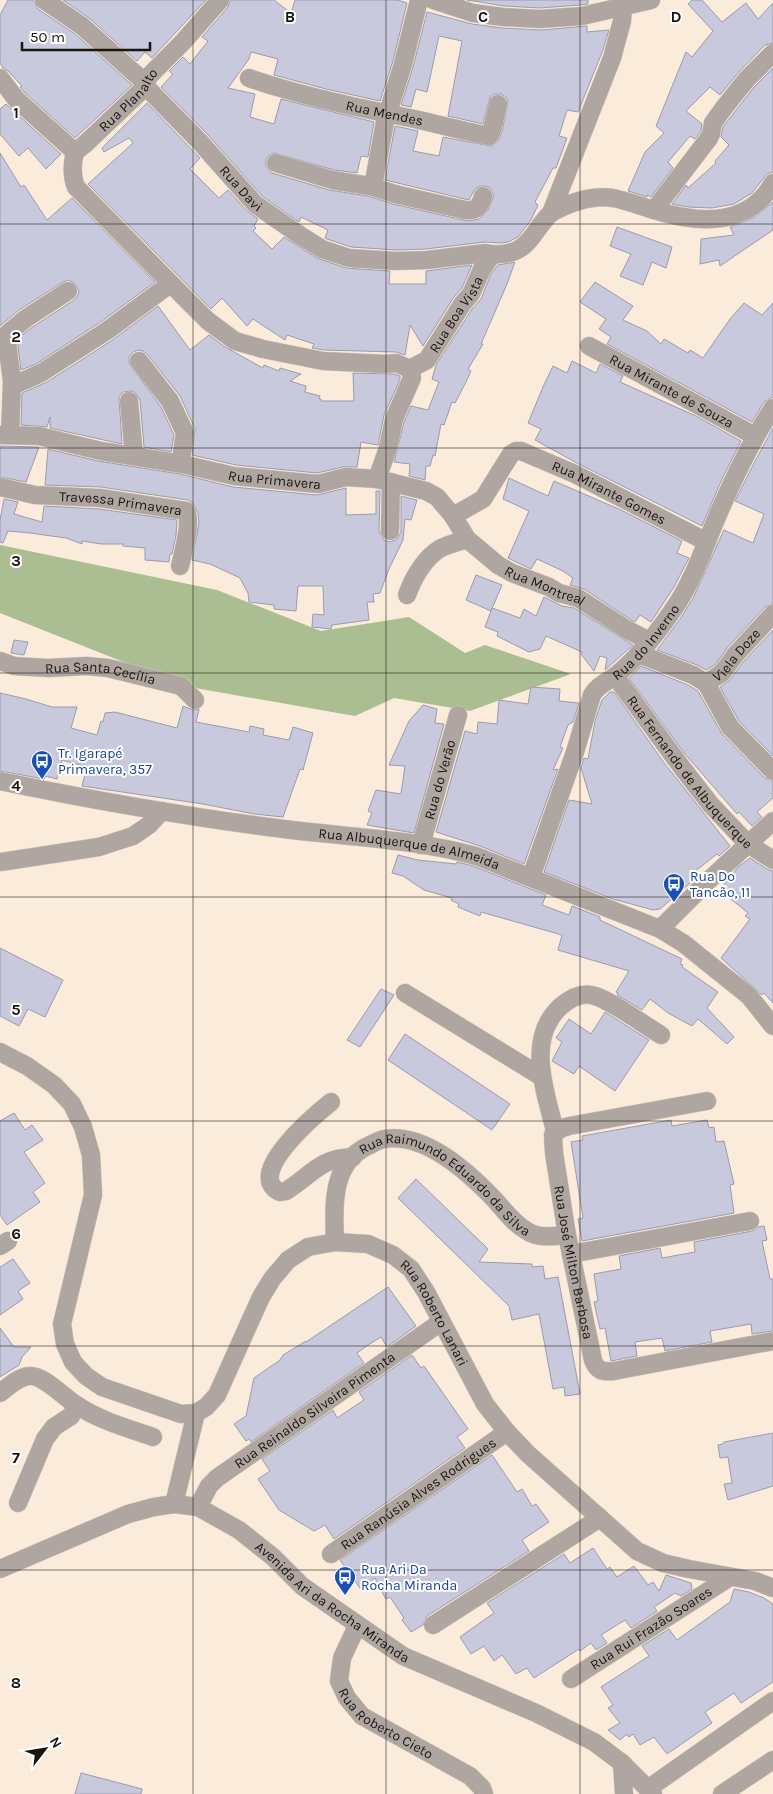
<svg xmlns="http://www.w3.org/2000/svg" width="773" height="1794" viewBox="0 0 773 1794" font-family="Karla,sans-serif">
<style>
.forest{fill:#aabe92}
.building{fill:#c9c9dd;stroke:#9b9baf}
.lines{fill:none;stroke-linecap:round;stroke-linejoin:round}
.minor-casing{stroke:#d6c9b9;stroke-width:19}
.minor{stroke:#afa6a2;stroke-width:18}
.grid{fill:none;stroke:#19140e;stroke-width:1;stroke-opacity:0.55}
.labels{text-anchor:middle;stroke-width:4;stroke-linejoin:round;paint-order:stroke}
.street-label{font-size:14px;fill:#19140e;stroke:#fff}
.transit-label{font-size:14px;fill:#164399;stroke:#fff;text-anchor:start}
.grid-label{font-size:16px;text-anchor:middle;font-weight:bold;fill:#19140e;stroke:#fff;stroke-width:4;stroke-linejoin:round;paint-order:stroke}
</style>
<rect width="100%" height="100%" fill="#faebda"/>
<!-- forest -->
<path class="forest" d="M0 545 217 590 321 631 409 617 465 653 485 645 571 674 470 711 394 698 355 716 184 686 0 613Z"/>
<!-- building -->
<path class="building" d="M8 0H33L38 9 75 34 132 85 75 138 24 92 20 87 22 86 8 71 3 68 0 63V15Z
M63 0H206L152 58 145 52 137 61 89 18Z
M230 0H274L291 13 295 0H398L407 3 393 61 380 101 326 89 274 75 278 59 251 52 249 59 228 88 255 94 250 117 274 124 281 99 374 122 368 157 361 156 357 173 334 170 274 153 268 156 266 160V166L272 173 329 190 368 196 393 204 468 221 479 219 488 210 493 198V193L490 188 485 186H480L475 189 469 200 385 180 395 126 418 131 413 151 439 156 443 137 491 146 498 141 502 132 508 101 506 97 501 94H494L490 97 483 124 448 116 462 41 439 36 427 92 416 89 411 107 401 105 413 67 427 12 472 24 502 28 541 30 587 26V32L609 30 603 50 578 112 567 110 559 136 567 138 556 168H553L535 202 538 205 531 220 518 237 508 242 501 243 485 242 426 249 396 250 351 247 327 239 325 238 328 230 301 217 299 222 262 196 208 135 161 87 173 74 169 71 183 57 190 64 208 41 202 37 228 7Z
M467 0H588V4L580 5 540 8 504 6Z
M692 0H702L722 22 746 3 758 19 773 3V43L765 45 738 73 720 95 710 87 686 111 702 124 701 131 695 139 690 136 668 162 673 168 651 197 647 195V197L628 191 645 152 664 133 656 126 686 52 692 57 713 31 688 4Z
M773 68V172L767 174 752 193 734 204 712 208 688 207 672 204 686 185 688 188 716 163 715 161 729 145 721 137 723 127 754 87Z
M147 103 200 158 190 169 219 198 228 190 247 211 258 219 254 226 256 228 253 231 272 249 284 237 317 258 346 268 390 271 389 284H426V271L472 265 462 288 454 297 423 346 410 325 405 355 396 352 324 350 312 348 314 344 287 335 285 340 253 319 247 326 222 298 211 309 88 184 133 143 129 138 104 152 102 148Z
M6 104 61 154 46 169 28 148 19 156 0 134V109Z
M0 153 21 187 24 185 47 220 72 198 155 282 102 321 36 364 21 370 17 339 31 328 74 300 78 295 79 290 73 282 68 280 63 282 19 310 0 326Z
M773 202V230L720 266 719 260 700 264 701 239 734 235 730 227 753 218Z
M617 227 672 247 666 268 652 262 643 285 620 276 631 254 610 246Z
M515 262 507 284 481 344H483L468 369 471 371 466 382 455 403 452 402 444 425 441 424 435 456 433 455 430 466H426L425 480 409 476 410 464 394 462 404 422 411 406 428 410 439 382 432 379 436 365 472 309 481 299 491 274 498 265Z
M595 282 633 306 623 320 647 331 661 344 664 339 688 353 690 350 703 358 730 319 744 303 762 315 773 303V397L764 402 752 422 607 344 611 337 599 329 606 319 580 302Z
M158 306 190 350 209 335 225 347 263 368 264 365 279 371 280 368 301 374 290 381 306 386 305 392 320 396 319 399H321V401H354L353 373 394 374 400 376V380L384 415 378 445 361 442 357 467H343L317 473 236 465 192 455 195 429 180 396 147 354 143 351 138 350 133 352 129 357V363L161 407 174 435 171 452 144 447 140 400 137 395 133 391 123 392 119 397 122 444 50 428V417L47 427 21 425 22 393 47 382 114 339Z
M572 361 596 373 600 364 623 376 620 382 696 416 741 441 722 479 702 526 575 462 535 440 541 429 528 423 543 387 553 366 567 373Z
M773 428V604L765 607 728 647 715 665 706 670 697 665 657 650 680 619 693 598 724 530 753 543 764 514 735 501 754 463Z
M0 446 39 447 26 482 0 477Z
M48 449 98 461 180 474 233 487 317 495 346 488V515L376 514V491H380L379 531 384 540 389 542 396 540 401 532V496L417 500 411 520 405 519 403 540 389 569 380 593 373 594 374 602H367L369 620 332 625 331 629 312 627 313 614 324 615 323 586H298L296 611 274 609V605L249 602 248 593 240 578 210 564 192 560 199 523 198 513 193 503 188 500 101 487 45 485Z
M509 478 548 496 554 481 621 510 682 541 677 553 689 558 674 587 651 622 640 615 635 622 631 620 584 589 570 585 573 578 563 571 537 559 531 569 508 558 529 511 503 499Z
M4 499 18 502 14 514 42 522 44 506 99 509 177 520 176 536 172 554H170L169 562 145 560V548L123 546V544H101L82 541V544L66 538 30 533 8 531 3 543 0 542V520Z
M476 575 502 585 491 611 466 600Z
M544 597 562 606 574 608 633 645 605 670 607 658 600 656 594 671 581 654 582 652 546 636 540 649 529 652 497 636 498 632 485 627 492 608 520 618 524 609 536 616Z
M773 630V756L739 721 720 687 730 680 744 661Z
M14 640 28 642 24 655 11 653Z
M641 666 688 685 698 691 722 734 765 778 773 781V798L757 812 762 817 752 826 739 812 737 814 685 754 629 678Z
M531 687 560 689 559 701 579 703 573 722 568 725 560 747 563 748 553 770 558 769 524 864 480 846 436 832 465 731 477 734 478 722 497 724 499 700 528 704Z
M610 692H614L665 764 730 846 719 856 717 854 693 873 696 878 660 909 653 910 613 899 544 872 569 800 592 804 581 768 584 758 588 759 595 721 602 700Z
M0 693 26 699 52 707H77L71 728 97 735 101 721 103 722 105 713 115 712 177 728 183 706 193 710 199 709 196 722 249 732 250 726 264 729 263 735 289 740 293 727 313 733 303 770 300 769 283 817 254 814 203 804 82 786 87 767 62 760 57 779 45 776 44 779 0 771Z
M423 705 437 709 435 723 444 724 414 833 367 825 372 813 368 811 376 790 401 794 405 766 389 765 409 721Z
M398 855 418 860 456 864 457 862 473 866 546 895 542 905 569 915 572 906 600 917V920L682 959 680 964 683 965 682 967 718 992 707 1008 734 1037 727 1044 698 1019 692 1026 668 1013 650 999 642 1010 617 995 618 993 616 992 629 971 558 950 562 935 481 912 480 916 458 907 459 904 451 900 452 898 424 890 403 876 392 873Z
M750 858 767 869 773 871V1003L764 993 762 995 721 958 750 919 745 916 748 913 720 890 738 867Z
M0 948 63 980 45 1017 28 1009 19 1026 0 1016Z
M381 989 394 995 360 1047 347 1040Z
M605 1012 649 1040 615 1091 579 1066 574 1074 552 1061 562 1042 556 1038 569 1019 591 1034Z
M405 1034 510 1104 492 1130 388 1060Z
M14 1113 25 1130 32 1125 43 1140 24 1152 45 1183 33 1192 40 1202 7 1225 0 1215V1121Z
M671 1120 672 1126 707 1120 709 1128 714 1127 716 1142 724 1141 734 1184 730 1185 734 1213 582 1241 578 1219 583 1218 571 1142 583 1140 582 1136Z
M416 1179 488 1249 479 1262 532 1264V1267L543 1266 545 1279 558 1277 580 1394 565 1396 564 1387 553 1389 539 1314 512 1320 509 1306 398 1198Z
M764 1226 767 1240 762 1241 770 1279H773V1331L752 1334 751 1324 710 1331 712 1342 665 1351 662 1338 635 1342 637 1356 611 1361 605 1328 600 1329 594 1302 598 1301 594 1274 621 1269 619 1256 660 1248 662 1258 695 1252 694 1242 752 1231 758 1227Z
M13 1259 30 1283 18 1291 23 1299 0 1315V1267Z
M388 1287 416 1326 387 1347 381 1337 368 1345 357 1353 364 1363 251 1442 249 1439 246 1441 234 1424 246 1416 254 1378 280 1360 283 1355 306 1341V1342Z
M0 1328 14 1347H31L22 1357 19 1365 0 1377Z
M412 1355 421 1368 424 1366 468 1429 457 1437 465 1448 334 1539 325 1525 314 1531 279 1510 258 1479 270 1471 262 1459 333 1410 337 1418 364 1400 359 1392Z
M773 1433V1486L728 1500 724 1484 732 1483 728 1457 720 1458 718 1445 723 1444 724 1442Z
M492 1455 517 1492 522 1489 532 1506 536 1504 549 1522 522 1540 529 1551 427 1616 423 1625 411 1632 402 1620 404 1618 390 1597 386 1599 382 1592 375 1578 360 1588 340 1560Z
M593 1548 607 1569 610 1567 617 1577 634 1566 648 1585 653 1582 659 1591 666 1575 691 1583 692 1589 681 1596 675 1593 654 1607 657 1611 631 1628 625 1620 601 1635 607 1643 596 1650 591 1643 580 1651 579 1649 534 1678 527 1668 516 1674 502 1655 494 1661 484 1646 471 1654 460 1637 494 1613 487 1603 564 1554 570 1563Z
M734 1589 749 1592 764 1598 773 1604V1682L741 1703 734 1693 705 1712 712 1723 667 1754 654 1737 640 1745 633 1734 629 1737 627 1734 620 1740 608 1730 620 1723 608 1708 613 1705 601 1687 649 1656 642 1646 669 1629 677 1640 730 1602Z
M81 1773 142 1789 141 1794H75Z"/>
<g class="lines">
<!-- minor casing -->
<g class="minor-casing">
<g id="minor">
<path id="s1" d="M44 0 82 26 140 78 148 89 200 142 255 204 301 236 322 249 349 258 396 261 427 260 486 253C492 255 495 254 502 254 530 252 533 230 551 213L612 58 622 21 623 6"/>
<path d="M433 0 473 13 503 17 540 19 582 16 651 0"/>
<path d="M0 78 16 99 75 152"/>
<path id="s2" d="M249 78C298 95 349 106 400 116 430 122 459 130 489 136L492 130 498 104"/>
<path d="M75 152C72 164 71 175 76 187L186 299 208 321 235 341 263 349 323 361 385 364 396 363 410 369"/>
<path id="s3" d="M75 152 85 144 142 90 149 76 182 43 220 0"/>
<path d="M276 163 332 180 370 186 395 194 465 210C476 212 481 205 483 196"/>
<path d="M373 186 385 122 403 64 419 0"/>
<path d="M654 210 709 138 711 134 713 123 723 109 746 80 773 53"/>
<path d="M551 213C569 203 592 195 613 198 629 201 645 208 661 212 693 221 733 225 759 201 765 196 769 190 773 183"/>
<path id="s4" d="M589 346 755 436"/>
<path d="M139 361 170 401 185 433 181 459 182 464"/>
<path d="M12 386 41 373 108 330 170 284"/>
<path d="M129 401 134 456"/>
<path id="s5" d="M0 435 39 436 101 451 182 464 234 476 318 484 346 477 377 479 426 491 437 497 453 516 483 499 511 454 516 451H521L575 474 707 542"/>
<path d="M10 435 12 381 6 335 25 319 68 291"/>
<path id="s6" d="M377 479 388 448 394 419 412 378 410 369 427 360 463 303 471 294 482 269 492 255"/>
<path id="s7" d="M0 487 35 495 100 498 186 511C192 523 183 553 180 566"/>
<path id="s8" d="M453 516 467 539 498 565 512 573 549 587 559 593 578 598 626 629 649 641"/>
<path d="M390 531 391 482"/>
<path d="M407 595C413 578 425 557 441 548 449 544 458 542 467 539"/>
<path id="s9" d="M639 654 693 675 706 683 722 673 736 654 773 614"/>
<path id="s10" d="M0 661 14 666 48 668 87 666 108 668 181 686 195 700"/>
<path id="s11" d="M615 676 683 769 711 805 748 844 773 860"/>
<path d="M706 683 730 727 773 771"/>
<path id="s12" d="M0 781C97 801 194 818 292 830 353 837 416 840 476 856L660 929 683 943 749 996 773 1026"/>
<path id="s13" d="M421 845 458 715"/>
<path d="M0 862 99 847 133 836 149 825 162 811"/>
<path id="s14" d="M531 877 575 752 592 695C598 684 612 680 621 671 643 652 661 628 677 604 696 574 706 542 720 510 735 475 752 440 773 408"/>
<path d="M660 929 708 881 773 821"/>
<path d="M405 993 542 1077"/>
<path id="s15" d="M0 1052 27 1066 54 1085 72 1104 83 1127 91 1155 93 1195 62 1324 65 1344 73 1362 86 1376 102 1387 181 1414 196 1413 206 1407 217 1395 261 1297 272 1279 288 1260 308 1247 335 1242 368 1244 393 1255 411 1269 426 1292 485 1404 507 1432 528 1454 637 1551 663 1563 689 1569 755 1581 773 1588"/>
<path id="s16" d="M707 1101 569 1126 560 1129 553 1135 554 1153 567 1235 593 1360C597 1371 602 1372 614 1371L773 1341"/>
<path d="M331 1102C316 1114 243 1175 280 1192L286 1191C312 1175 319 1158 353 1157"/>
<path d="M555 1131C546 1093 525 1040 560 1007 568 1000 580 993 591 995 607 997 645 1026 661 1035"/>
<path id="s17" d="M335 1242C334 1206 330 1162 370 1145 374 1143 379 1140 384 1139 425 1132 468 1172 494 1199 504 1210 514 1224 527 1231 539 1239 554 1236 567 1235"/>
<path d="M0 1246 8 1241"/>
<path d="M571 1254 750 1221"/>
<path d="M0 1393C8 1387 19 1376 30 1376 43 1375 64 1397 75 1404 98 1420 127 1428 153 1437"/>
<path d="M18 1503 45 1439 54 1427 71 1416 76 1406"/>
<path d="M174 1504 196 1413"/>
<path id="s18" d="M198 1507 209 1486 217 1478 441 1322"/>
<path id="s19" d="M331 1554 507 1432"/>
<path id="s20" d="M0 1569 128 1514 154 1507 174 1504 198 1507 239 1530 273 1557 302 1586 403 1656 536 1713 594 1742 622 1763 653 1794"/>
<path d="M433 1625 600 1518"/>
<path id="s21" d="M357 1626 342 1658 339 1681 347 1698 362 1716 470 1776 482 1788 484 1794"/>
<path id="s22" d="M571 1679 730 1577"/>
<path d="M622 1763 624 1794"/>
<path d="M649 1788 773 1701"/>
<path d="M722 1794 773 1760"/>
</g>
</g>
<!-- minor -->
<use href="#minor" class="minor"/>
</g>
<!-- grid -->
<path class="grid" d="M193 0V1794M386 0V1794M580 0V1794M0 224H773M0 448H773M0 673H773M0 897H773M0 1121H773M0 1346H773M0 1570H773"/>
<!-- icons -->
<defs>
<g id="bus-pin" transform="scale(1.125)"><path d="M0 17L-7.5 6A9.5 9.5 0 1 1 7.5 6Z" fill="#1a4fb4" stroke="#fff"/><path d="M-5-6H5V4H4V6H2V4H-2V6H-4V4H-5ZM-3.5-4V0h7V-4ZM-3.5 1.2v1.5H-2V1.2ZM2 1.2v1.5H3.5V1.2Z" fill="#fff"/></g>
</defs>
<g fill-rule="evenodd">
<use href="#bus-pin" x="42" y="761"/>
<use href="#bus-pin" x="674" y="884"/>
<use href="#bus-pin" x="345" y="1577"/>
</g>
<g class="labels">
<!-- street labels -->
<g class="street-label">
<text dy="5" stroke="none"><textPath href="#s3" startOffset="75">Rua Planalto</textPath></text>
<text dy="5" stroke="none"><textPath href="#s2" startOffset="140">Rua Mendes</textPath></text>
<text dy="5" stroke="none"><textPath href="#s1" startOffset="274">Rua Davi</textPath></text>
<text dy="5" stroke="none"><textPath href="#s6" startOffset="190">Rua Boa Vista</textPath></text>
<text dy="5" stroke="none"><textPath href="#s4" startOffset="94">Rua Mirante de Souza</textPath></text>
<text dy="5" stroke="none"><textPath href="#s5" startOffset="279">Rua Primavera</textPath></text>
<text dy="5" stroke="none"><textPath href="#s5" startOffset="666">Rua Mirante Gomes</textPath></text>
<text dy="5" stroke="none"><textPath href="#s7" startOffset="122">Travessa Primavera</textPath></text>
<text dy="5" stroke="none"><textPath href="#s8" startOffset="119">Rua Montreal</textPath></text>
<text dy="5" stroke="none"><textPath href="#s14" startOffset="268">Rua do Inverno</textPath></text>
<text dy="5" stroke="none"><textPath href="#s9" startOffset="115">Viela Doze</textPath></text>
<text dy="5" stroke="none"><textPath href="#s10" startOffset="102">Rua Santa Cecília</textPath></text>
<text dy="5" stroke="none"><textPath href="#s11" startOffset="122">Rua Fernando de Albuquerque</textPath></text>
<text dy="5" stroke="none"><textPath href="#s13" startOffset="68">Rua do Verão</textPath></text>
<text dy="5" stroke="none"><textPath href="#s12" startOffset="415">Rua Albuquerque de Almeida</textPath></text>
<text dy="5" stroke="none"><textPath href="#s17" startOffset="202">Rua Raimundo Eduardo da Silva</textPath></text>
<text dy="5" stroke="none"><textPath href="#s16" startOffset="288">Rua José Milton Barbosa</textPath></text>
<text dy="5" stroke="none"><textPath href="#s15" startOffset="859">Rua Roberto Lanari</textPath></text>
<text dy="5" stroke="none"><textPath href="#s18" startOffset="154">Rua Reinaldo Silveira Pimenta</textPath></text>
<text dy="5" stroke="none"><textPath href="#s19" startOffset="106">Rua Ranúsia Alves Rodrigues</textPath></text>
<text dy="5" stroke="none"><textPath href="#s20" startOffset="376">Avenida Ari da Rocha Miranda</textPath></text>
<text dy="5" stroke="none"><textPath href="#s22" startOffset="95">Rua Rui Frazão Soares</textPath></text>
<text dy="5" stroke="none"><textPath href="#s21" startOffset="124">Rua Roberto Cieto</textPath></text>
</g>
<!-- transit labels -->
<g class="transit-label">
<text x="58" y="758">Tr. Igarapé<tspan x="58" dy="16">Primavera, 357</tspan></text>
<text x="690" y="881">Rua Do<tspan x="690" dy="16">Tancão, 11</tspan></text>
<text x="361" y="1574">Rua Ari Da<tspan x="361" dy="16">Rocha Miranda</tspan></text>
</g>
</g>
<g class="grid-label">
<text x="290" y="22">B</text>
<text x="483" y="22">C</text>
<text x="676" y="22">D</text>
<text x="16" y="118">1</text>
<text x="16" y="342">2</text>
<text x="16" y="566">3</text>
<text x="16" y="791">4</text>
<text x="16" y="1015">5</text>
<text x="16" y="1239">6</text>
<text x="16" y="1463">7</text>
<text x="16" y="1688">8</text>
</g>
<!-- north arrow -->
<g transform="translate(45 1749) rotate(59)" stroke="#ffffff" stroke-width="4" paint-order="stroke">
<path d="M0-4L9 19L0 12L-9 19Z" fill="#19140e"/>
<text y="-8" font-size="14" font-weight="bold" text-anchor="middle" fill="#19140e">N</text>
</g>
<!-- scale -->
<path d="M22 42v8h128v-8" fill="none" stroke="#19140e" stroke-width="2.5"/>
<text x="30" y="42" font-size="15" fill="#19140e" stroke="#ffffff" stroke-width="4" paint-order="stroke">50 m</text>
</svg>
